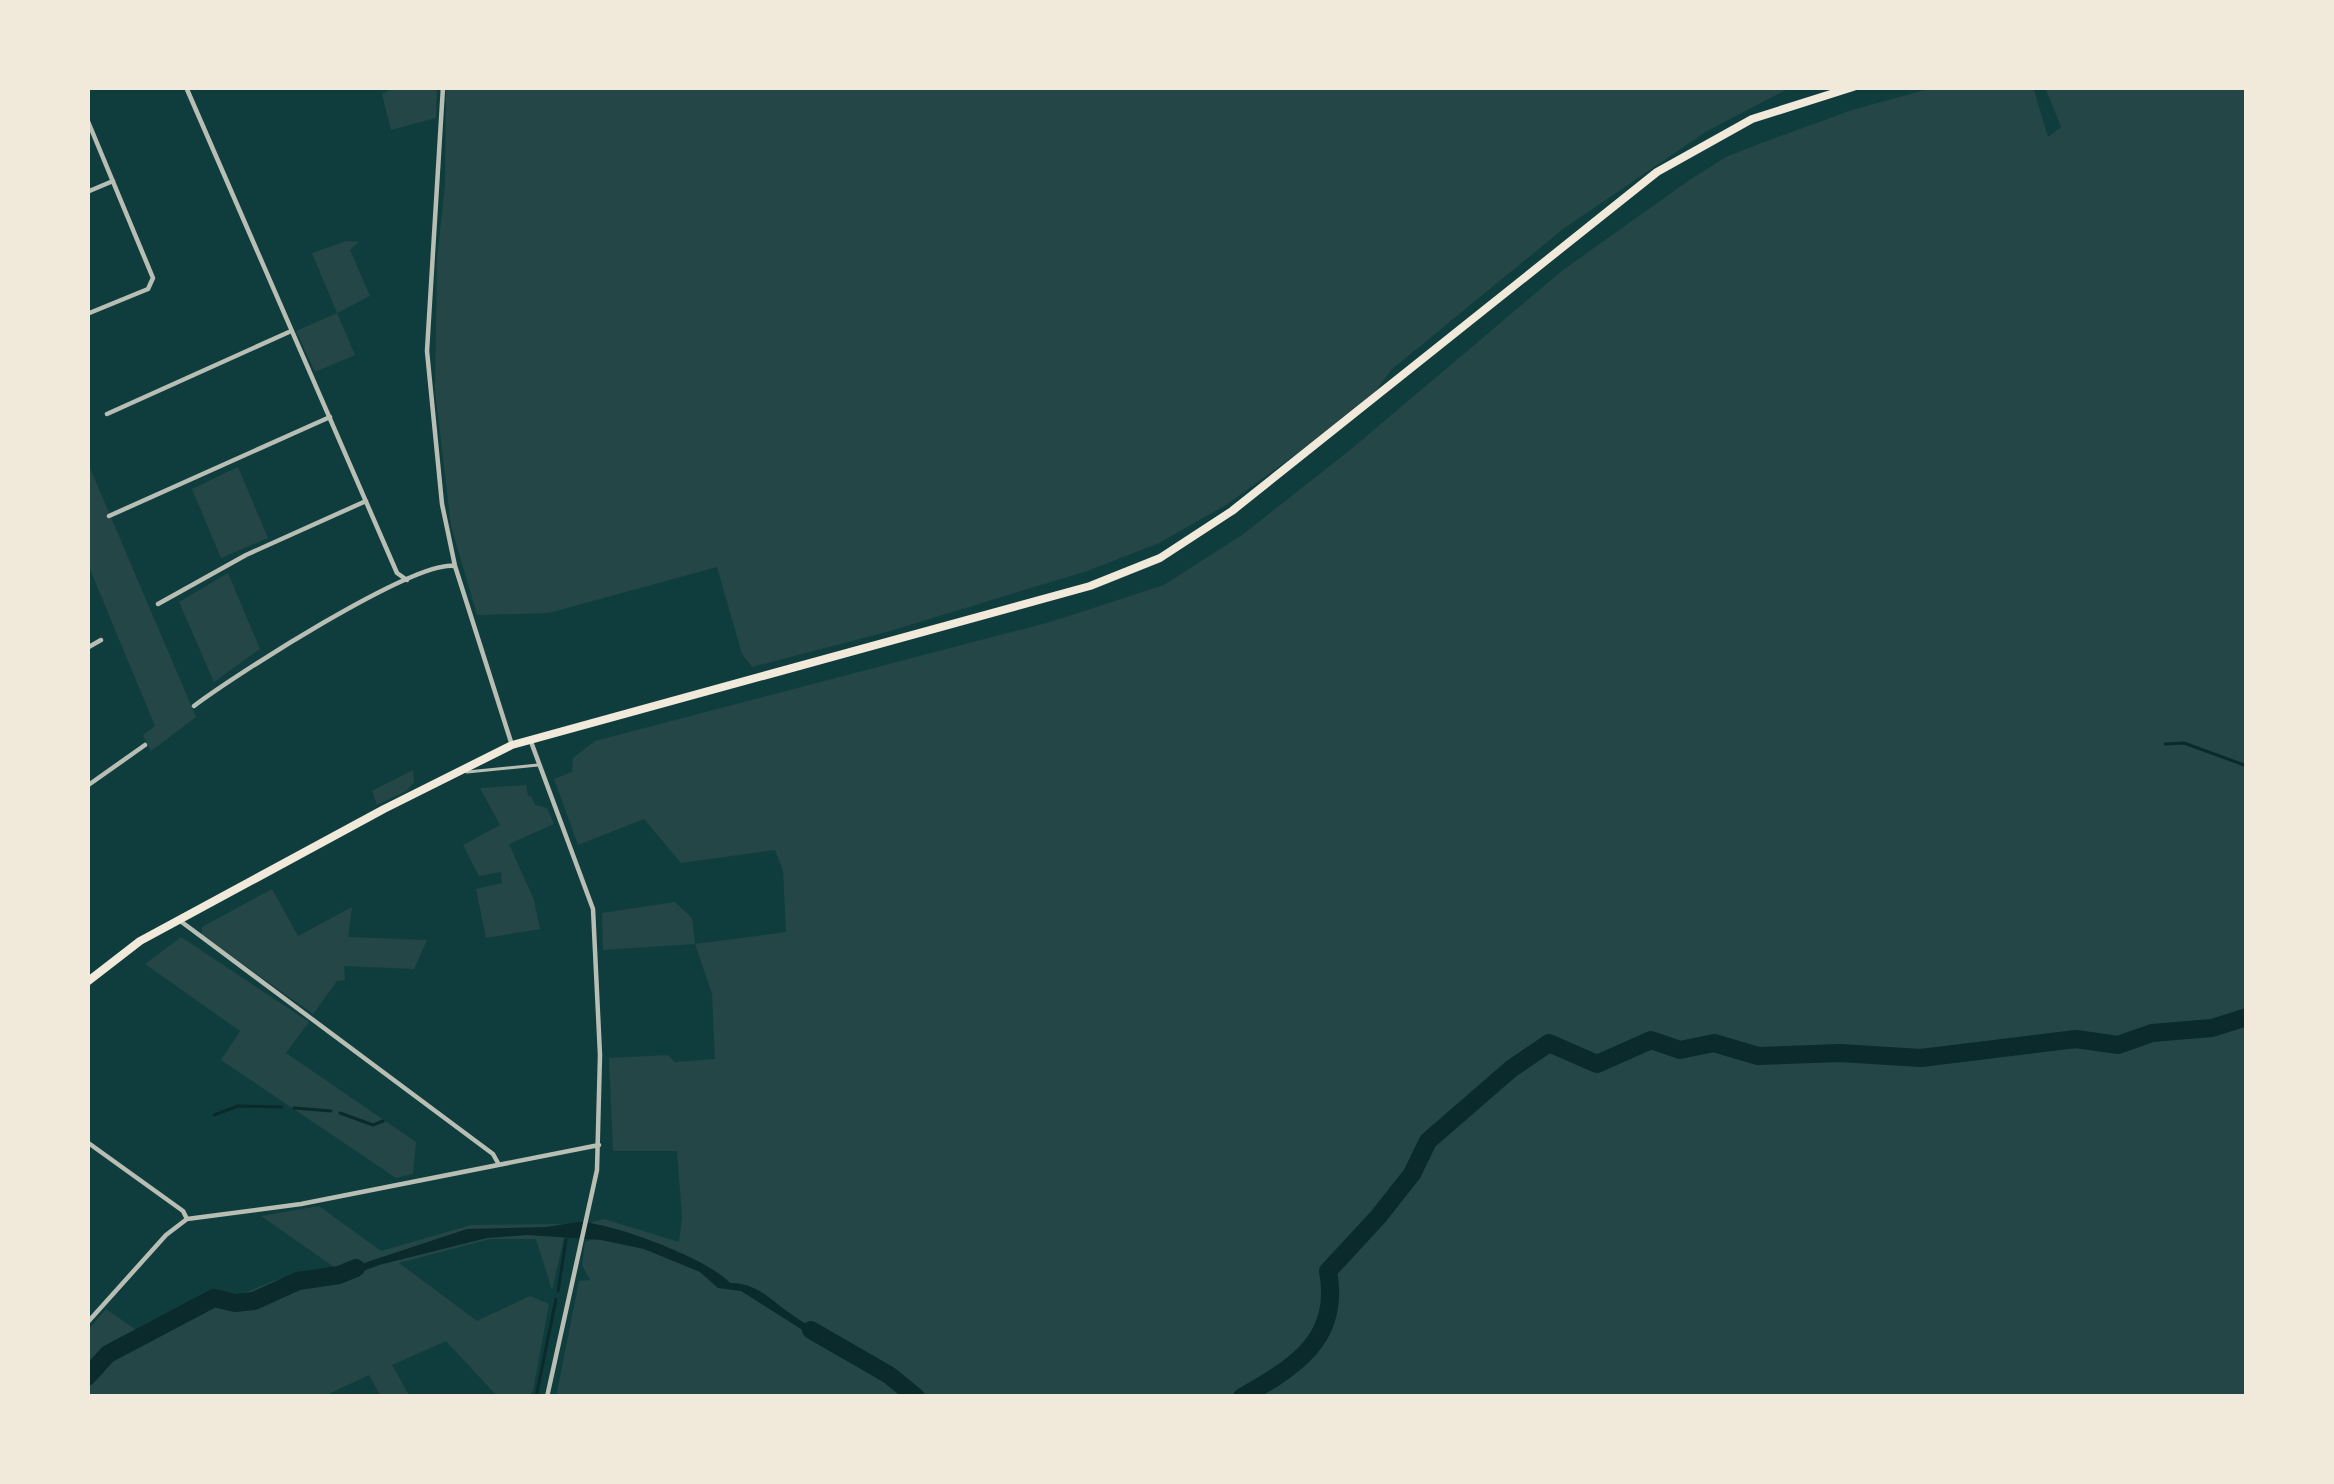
<svg xmlns="http://www.w3.org/2000/svg" width="2334" height="1484" viewBox="0 0 2334 1484" font-family="Roboto,sans-serif">
<style>
.green{fill:#244646}
.water{fill:#0a2a2b}
.lines{fill:none;stroke-linecap:round;stroke-linejoin:round}
.stream{stroke:#0a2a2b;stroke-width:3}
.river{stroke:#0a2a2b;stroke-width:18}
.service{stroke:#b8beb3;stroke-width:3}
.minor{stroke:#b8beb3;stroke-width:4.5}
.secondary{stroke:#f1e9da;stroke-width:8}
</style>
<rect width="100%" height="100%" fill="#0f3d3e"/>
<!-- green -->
<path class="green" d="M395 87H437L436 118 391 130 382 94Z
M446 87H1798L1786 90 1707 131 1563 229 1391 370 1368 402 1226 505 1159 543 1087 571 890 631 752 667 742 654 717 567 549 613 477 615 451 526 435 390 437 259 445 184Z
M1936 87H2033L2048 137 2061 127 2045 87H2247V1397H556L579 1281 590 1280 582 1265 585 1242 591 1240 592 1222 604 1219 679 1242 682 1217 677 1151H613L609 1058 668 1055 675 1062 715 1059 712 994 695 944 603 950 602 913 675 902 692 918 695 944 786 932 783 870 775 850 681 863 644 819 578 845 554 779 572 772 573 758 595 741 1050 622 1164 585 1242 535 1350 450 1563 270 1688 181 1726 157 1759 144 1852 110Z
M346 241 359 242 350 250 370 296 337 313 355 355 315 372 296 331 337 313 312 253Z
M87 461 196 717 151 751 143 735 155 726 87 562Z
M238 467 268 538 221 558 192 489Z
M228 573 260 649 214 682 179 602Z
M413 770 414 782 406 791 377 805 372 791Z
M526 785 528 796H531L535 805 547 808 554 824 509 844 534 900 540 929 486 938 476 889 502 883 501 872 479 876 463 845 500 825 480 788Z
M272 889 298 936 352 907 348 937 427 940 414 969 344 966 345 980 337 981 313 1014 202 935V927Z
M181 937 309 1022 286 1053 416 1142 413 1174 396 1178 221 1060 240 1031 145 964Z
M319 1206 381 1251 471 1225 567 1224 552 1290 536 1239H490L399 1263 477 1321 530 1296 549 1304 533 1391 528 1397H498L446 1341 392 1365 410 1397H381L369 1375 322 1397H87V1331L106 1309 139 1332 221 1292 242 1294 273 1281 337 1269 261 1216Z"/>
<!-- water -->
<path class="water" d="M578 1222C611 1222 709 1259 730 1283 758 1283 770 1300 791 1314 804 1324 820 1330 833 1341L826 1345 741 1291 718 1288 700 1272 644 1249 601 1240 528 1235 487 1238 379 1265 339 1280 334 1273 467 1229 546 1227Z"/>
<g class="lines">
<!-- stream -->
<path class="stream" d="M2165 744 2184 743 2247 766
M294 1108 331 1111
M340 1113 373 1125 383 1121
M214 1115 238 1106 282 1107
M558 1291 566 1240
M536 1397 556 1299"/>
<!-- river -->
<path class="river" d="M811 1330 889 1375 916 1397
M87 1377 108 1354 214 1298 235 1303 254 1301 298 1281 339 1275 356 1268
M1242 1397C1295 1367 1341 1339 1328 1271L1378 1217 1412 1174 1428 1141 1511 1069 1549 1043 1597 1064 1651 1040 1680 1050 1714 1043 1758 1056 1840 1053 1921 1058 2076 1039 2118 1045 2152 1033 2212 1028 2247 1017"/>
<!-- service -->
<path class="service" d="M467 772 538 765"/>
<!-- minor -->
<path class="minor" d="M186 87 397 573 407 580
M443 87 427 351 442 504 455 566 511 742
M87 119 153 278 148 289 87 314
M87 192 113 181
M107 414 289 332
M109 516 330 417
M158 604 246 555 366 501
M87 648 101 640
M194 706C232 677 415 559 455 566
M530 739 593 909 600 1055 597 1170 547 1397
M87 786 145 745
M179 920 493 1154 498 1163
M87 1142 183 1211 187 1219
M87 1323 166 1235 187 1219 301 1204 599 1145"/>
<!-- secondary -->
<path class="secondary" d="M87 982 140 941 384 809 512 745 1090 586 1160 558 1232 511 1657 172 1752 119 1853 87"/>
</g>
<!-- border -->
<rect width="2334" height="1484" fill="none" stroke="#f1e9da" stroke-width="180"/>
</svg>
